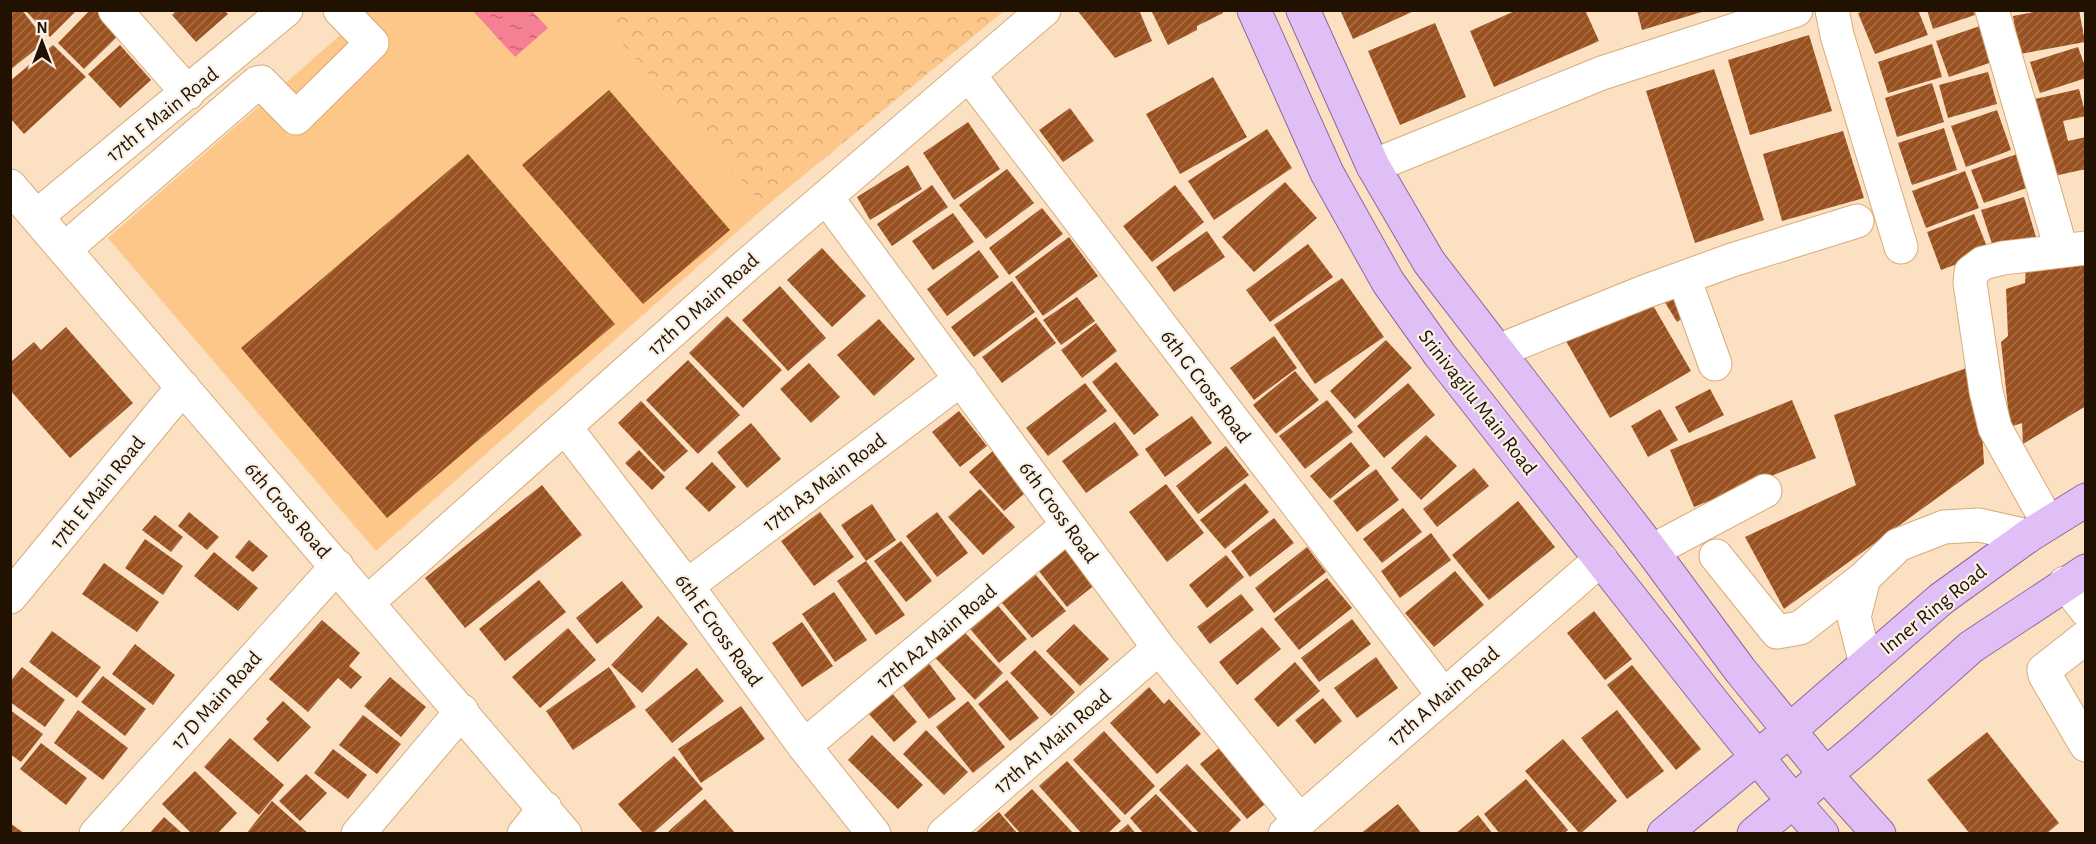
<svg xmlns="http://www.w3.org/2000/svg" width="2096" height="844" viewBox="0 0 2096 844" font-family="'Alegreya Sans',sans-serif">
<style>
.grass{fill:#fcc789}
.park{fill:url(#park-crowns)}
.water{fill:url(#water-ripples)}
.building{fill:url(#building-hatch)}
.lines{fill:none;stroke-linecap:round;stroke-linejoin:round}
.minor-casing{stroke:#d7ac79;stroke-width:35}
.major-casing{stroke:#90679d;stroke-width:35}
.minor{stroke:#fff;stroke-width:33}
.major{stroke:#e0bff7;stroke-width:33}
.labels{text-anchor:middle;stroke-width:4.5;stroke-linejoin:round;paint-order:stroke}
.street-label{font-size:21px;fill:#201100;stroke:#f9f0e6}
</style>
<defs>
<pattern id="park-crowns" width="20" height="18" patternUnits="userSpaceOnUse" patternTransform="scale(1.5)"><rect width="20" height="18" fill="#fcc789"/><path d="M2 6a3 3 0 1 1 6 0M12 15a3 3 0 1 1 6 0" fill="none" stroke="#d8aa74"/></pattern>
<pattern id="water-ripples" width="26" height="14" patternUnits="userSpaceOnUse" patternTransform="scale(1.5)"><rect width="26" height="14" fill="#f58094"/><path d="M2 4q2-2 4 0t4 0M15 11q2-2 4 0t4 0" fill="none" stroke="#c66776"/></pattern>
<pattern id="building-hatch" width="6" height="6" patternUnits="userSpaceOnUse" patternTransform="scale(1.5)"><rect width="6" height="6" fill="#9a501f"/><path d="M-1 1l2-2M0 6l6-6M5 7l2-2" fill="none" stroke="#a46f4b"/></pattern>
</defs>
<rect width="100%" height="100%" fill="#fbe0c1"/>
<!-- grass -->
<path class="grass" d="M369 10 593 11 765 207 376 551 108 238Z"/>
<!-- park -->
<path class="park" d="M593 11H1004L765 207Z"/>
<!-- water -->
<path class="water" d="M473 11H532L548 28 515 57Z"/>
<!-- building -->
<path class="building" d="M12 10H22L46 41 10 70V12Z
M25 10H77L50 37Z
M90 10H97L120 34 84 69 58 43Z
M177 10H224L228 14 196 42 172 15Z
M1077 10H1139L1152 41 1115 58Z
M1151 10H1222L1223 13 1197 26V30L1168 45Z
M1340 10H1416L1353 39Z
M1517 10H1585L1599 41 1494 87 1470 31Z
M1637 10H1704L1705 11 1642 30Z
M1867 10H1918L1928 35 1875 54 1858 13Z
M1927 10H1973L1975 15 1933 29Z
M2044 10H2079L2085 42 2020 54 2013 16Z
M1435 23 1466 97 1400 125 1368 51Z
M1980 26 1992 62 1949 77 1936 41Z
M1809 35 1832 111 1750 135 1728 60Z
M1932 44 1942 77 1888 93 1878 62Z
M53 45 86 77 24 134 10 118V81Z
M120 45 151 80 120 108 88 74Z
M2078 47 2086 69V78L2040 93 2030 62Z
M1714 69 1764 220 1695 243 1646 91Z
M1988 72 1997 104 1948 118 1939 85Z
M1213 77 1247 137 1180 174 1146 114Z
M1932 83 1944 122 1897 137 1885 98Z
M2079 89 2086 116 2063 121 2068 141 2086 137V169L2054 176 2035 99Z
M609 90 730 230 643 304 522 165Z
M1070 108 1094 141 1063 162 1039 130Z
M1997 110 2011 150 1966 167 1951 126Z
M968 122 1000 169 954 200 923 153Z
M1944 128 1957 170 1912 185 1898 143Z
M1267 129 1292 168 1214 220 1188 181Z
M1843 131 1864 198 1782 221 1763 154Z
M2020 153 2032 186 1984 203 1971 170Z
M468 154 615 324 387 518 241 348Z
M908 165 922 189 870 220 857 197Z
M1007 169 1034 203 986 239 959 205Z
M1965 171 1979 208 1926 228 1912 191Z
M1285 182 1317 218 1254 272 1222 237Z
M932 185 948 207 892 246 877 224Z
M1175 185 1204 222 1152 262 1123 226Z
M2024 197 2036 237 1994 250 1981 210Z
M1042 208 1063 234 1009 275 989 248Z
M953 213 974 242 933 270 912 241Z
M1974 214 1989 252 1941 270 1927 232Z
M1207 231 1225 257 1174 292 1156 267Z
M1069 237 1098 276 1043 316 1015 277Z
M1308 244 1333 277 1270 322 1246 290Z
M822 248 866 296 832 327 787 280Z
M979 250 999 277 947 316 927 289Z
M2086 261V406L2023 444 2022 423 2010 427 2001 342 2008 336 2006 289 2025 283 2026 268Z
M1342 278 1384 337 1315 384 1274 325Z
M1012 281 1035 312 974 357 951 327Z
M780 286 826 338 788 371 742 320Z
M1675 288 1691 313 1677 322 1661 296Z
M1647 295 1691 371 1610 418 1566 341Z
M1077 297 1095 321 1061 345 1043 320Z
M727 316 782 370 743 408 689 353Z
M1036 317 1056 343 1002 383 982 357Z
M879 319 915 359 874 396 837 355Z
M1096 323 1117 351 1082 378 1061 350Z
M66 327 133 403 70 458 10 390V359L12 361 34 342 41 350Z
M1274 336 1297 368 1254 400 1230 368Z
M1386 340 1412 368 1355 419 1330 391Z
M688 360 740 415 698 454 646 400Z
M1116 362 1159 415 1134 435 1092 382Z
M809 363 840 397 811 423 780 389Z
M1978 364 1984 464 1784 609 1745 537 1856 485 1834 415Z
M1295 371 1319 400 1276 434 1253 405Z
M1085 383 1107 411 1048 456 1026 428Z
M1408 383 1435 415 1384 458 1357 426Z
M1710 389 1724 415 1689 433 1675 407Z
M1327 400 1353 432 1305 469 1279 436Z
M1792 400 1816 458 1694 507 1670 450Z
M641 401 688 451 664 472 618 423Z
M1660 409 1678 440 1648 457 1631 426Z
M959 411 987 446 960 467 932 432Z
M1192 416 1212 443 1165 477 1145 449Z
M1115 422 1139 455 1086 493 1062 461Z
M751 423 781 459 747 488 717 452Z
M1426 435 1457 466 1421 500 1391 468Z
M1351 442 1370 466 1330 499 1310 476Z
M1226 446 1249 475 1198 514 1176 486Z
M995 449 1031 488 1004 511 969 472Z
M639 450 665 477 652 490 625 463Z
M712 462 736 487 709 512 685 488Z
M1474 468 1489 486 1437 527 1423 509Z
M1376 469 1399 500 1357 532 1333 501Z
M1245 483 1269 512 1225 549 1200 520Z
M1166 484 1204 533 1167 562 1129 512Z
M542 485 582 535 465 628 425 578Z
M980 489 1015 527 983 555 948 517Z
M1518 501 1555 547 1489 600 1452 555Z
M872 504 896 540 866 561 841 525Z
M1403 508 1422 532 1382 563 1363 539Z
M189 512 219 537 207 550 178 526Z
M820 512 854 557 814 586 781 541Z
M937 512 968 553 937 577 906 536Z
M155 515 183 537 171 552 142 530Z
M1274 518 1294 543 1250 577 1231 551Z
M1431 533 1451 560 1400 598 1381 571Z
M1060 538 1096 584 1067 607 1031 561Z
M145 539 183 566 163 595 125 568Z
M249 540 268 556 253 572 235 557Z
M901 541 932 581 906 602 874 561Z
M1307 547 1326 572 1274 613 1255 588Z
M214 552 258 588 238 611 194 576Z
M1226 555 1244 577 1207 608 1189 585Z
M866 561 905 615 876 635 837 581Z
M104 563 159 602 137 632 82 594Z
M1030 568 1066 611 1032 638 996 596Z
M1455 571 1484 605 1434 647 1405 613Z
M1327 578 1352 608 1299 650 1274 619Z
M539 580 566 612 505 661 479 629Z
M622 581 643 607 597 644 576 618Z
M834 592 867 640 835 662 802 614Z
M1241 594 1254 610 1210 644 1197 627Z
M993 600 1027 639 999 663 966 624Z
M1594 611 1632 659 1605 680 1567 633Z
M658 616 688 644 642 693 611 665Z
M1352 619 1371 644 1319 682 1301 658Z
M322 620 360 653 349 666 362 677 351 689 338 678 308 712 269 679Z
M954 621 1003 673 975 700 926 648Z
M802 622 833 666 802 687 772 643Z
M1074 624 1109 659 1080 686 1046 651Z
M1262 627 1281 649 1237 685 1219 662Z
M568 628 596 660 540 708 512 677Z
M52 631 101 667 77 698 29 662Z
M135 644 175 675 153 705 112 674Z
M1035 650 1075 692 1051 716 1010 673Z
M921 653 956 699 929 719 894 674Z
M1376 657 1398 688 1357 718 1334 688Z
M1295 662 1320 691 1278 727 1254 699Z
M1632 665 1701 749 1676 770 1607 685Z
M22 667 65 700 45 727 10 702V682Z
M609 667 636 707 573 750 546 711Z
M697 668 724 701 672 743 645 710Z
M103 676 146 709 125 736 81 702Z
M390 677 426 707 401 737 364 706Z
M1007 680 1039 718 1010 741 978 704Z
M884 684 917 722 894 742 860 704Z
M1149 687 1164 704 1169 699 1201 734 1157 774 1110 723Z
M1323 698 1342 721 1315 744 1295 720Z
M283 701 311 727 278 762 253 739 269 722 266 719Z
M968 701 1005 747 973 773 936 727Z
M741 706 765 739 701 783 678 749Z
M10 710 43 734 21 762 10 754Z
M78 710 128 748 103 780 54 743Z
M1617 710 1664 771 1627 799 1581 738Z
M363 715 401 744 377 774 339 745Z
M926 730 968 772 944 795 903 754Z
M1104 731 1155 786 1125 815 1073 760Z
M1987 732 2059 823 2046 834H1970L1927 780Z
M872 735 923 785 898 809 848 760Z
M230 738 284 785 259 815 204 767Z
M1563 739 1617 801 1580 834 1525 771Z
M41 743 87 778 66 805 20 769Z
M1224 744 1271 799 1247 819 1200 764Z
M333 749 367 775 348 799 314 773Z
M674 756 703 789 652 834H644L618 804Z
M1067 761 1121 821 1107 834H1082L1039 786Z
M1187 764 1241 820 1227 834H1200L1159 790Z
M195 771 237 813 217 834H192L162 804Z
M306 774 327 793 300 821 279 801Z
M1526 779 1568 830 1563 834H1500L1484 814Z
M1032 789 1074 834H1021L1004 815Z
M1156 794 1194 834H1144L1130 818Z
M705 799 736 834H666L671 829Z
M272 801 309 834H246Z
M1398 804 1422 834H1360Z
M999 812 1018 834H974Z
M1478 815 1493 834H1455Z
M164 817 183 834H149Z
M10 823 25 834H10Z
M1128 824 1136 834H1116Z"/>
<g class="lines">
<!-- minor casing -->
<g class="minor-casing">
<path id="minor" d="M115 10 188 93
M1832 10 1837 35 1901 247
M1992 10 2057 235
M969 75 1444 696
M1373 166 1602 73 1796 10
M10 186 565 834
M826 197 1159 648 1300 821
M37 216 286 10
M65 249 257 83 261 82 296 118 372 43 340 10
M1684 278 1715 364
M1498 351 1644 292 1732 260 1857 221
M565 427 687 586 804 746 874 834
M2048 523 1995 428 1986 391 1970 283 1971 272 1983 263 2003 258 2086 248
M1652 551 1765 491
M1716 556 1777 632 1800 628 1864 578
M2065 583 2086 610
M687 586 961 379
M10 597 183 387
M368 602 748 264 1044 10
M2086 637 2044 670 2045 675 2086 745
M1866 664 1854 617 1864 578 1898 545 1944 527 1979 525 2028 536
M804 746 1068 525
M96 834 337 566
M358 834 462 711
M524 834 545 808
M944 834 1159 648
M1285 834 1601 559"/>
</g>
<!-- major casing -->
<g class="major-casing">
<path id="major" d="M1254 10 1327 173 1388 282 1440 355 1715 705 1793 801 1822 834
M1303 10 1373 166 1429 262 1652 551 1740 670 1825 774 1879 834
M1664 834 1790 730 1941 599 2028 536 2086 500
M1754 834 1861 745 1971 647 2086 571"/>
</g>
<!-- minor -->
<use href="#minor" class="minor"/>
<!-- major -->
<use href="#major" class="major"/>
</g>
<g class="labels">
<!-- street labels -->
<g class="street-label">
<text transform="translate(162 114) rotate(-39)" y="7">17th F Main Road</text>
<text transform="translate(703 304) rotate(-42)" y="7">17th D Main Road</text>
<text transform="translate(1206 386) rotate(53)" y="7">6th G Cross Road</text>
<text transform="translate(1478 402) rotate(52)" y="7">Srinivagilu Main Road</text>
<text transform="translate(824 482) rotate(-37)" y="7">17th A3 Main Road</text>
<text transform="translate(97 492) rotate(-51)" y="7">17th E Main Road</text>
<text transform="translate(288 510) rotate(49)" y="7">6th Cross Road</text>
<text transform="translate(1059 512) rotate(54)" y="7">6th Cross Road</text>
<text transform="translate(1933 609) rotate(-39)" y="7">Inner Ring Road</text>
<text transform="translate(719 630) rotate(54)" y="7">6th E Cross Road</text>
<text transform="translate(936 636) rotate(-40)" y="7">17th A2 Main Road</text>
<text transform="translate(1443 696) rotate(-41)" y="7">17th A Main Road</text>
<text transform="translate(216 700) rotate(-48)" y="7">17 D Main Road</text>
<text transform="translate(1052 741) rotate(-41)" y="7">17th A1 Main Road</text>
</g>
</g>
<!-- border -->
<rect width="2096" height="844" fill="none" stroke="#201100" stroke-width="24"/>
<!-- north arrow -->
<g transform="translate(42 42)" stroke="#f9f0e6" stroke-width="4.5" paint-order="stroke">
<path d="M0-4.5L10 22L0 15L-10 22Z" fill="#201100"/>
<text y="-9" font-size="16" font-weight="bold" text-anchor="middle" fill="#201100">N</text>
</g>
</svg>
